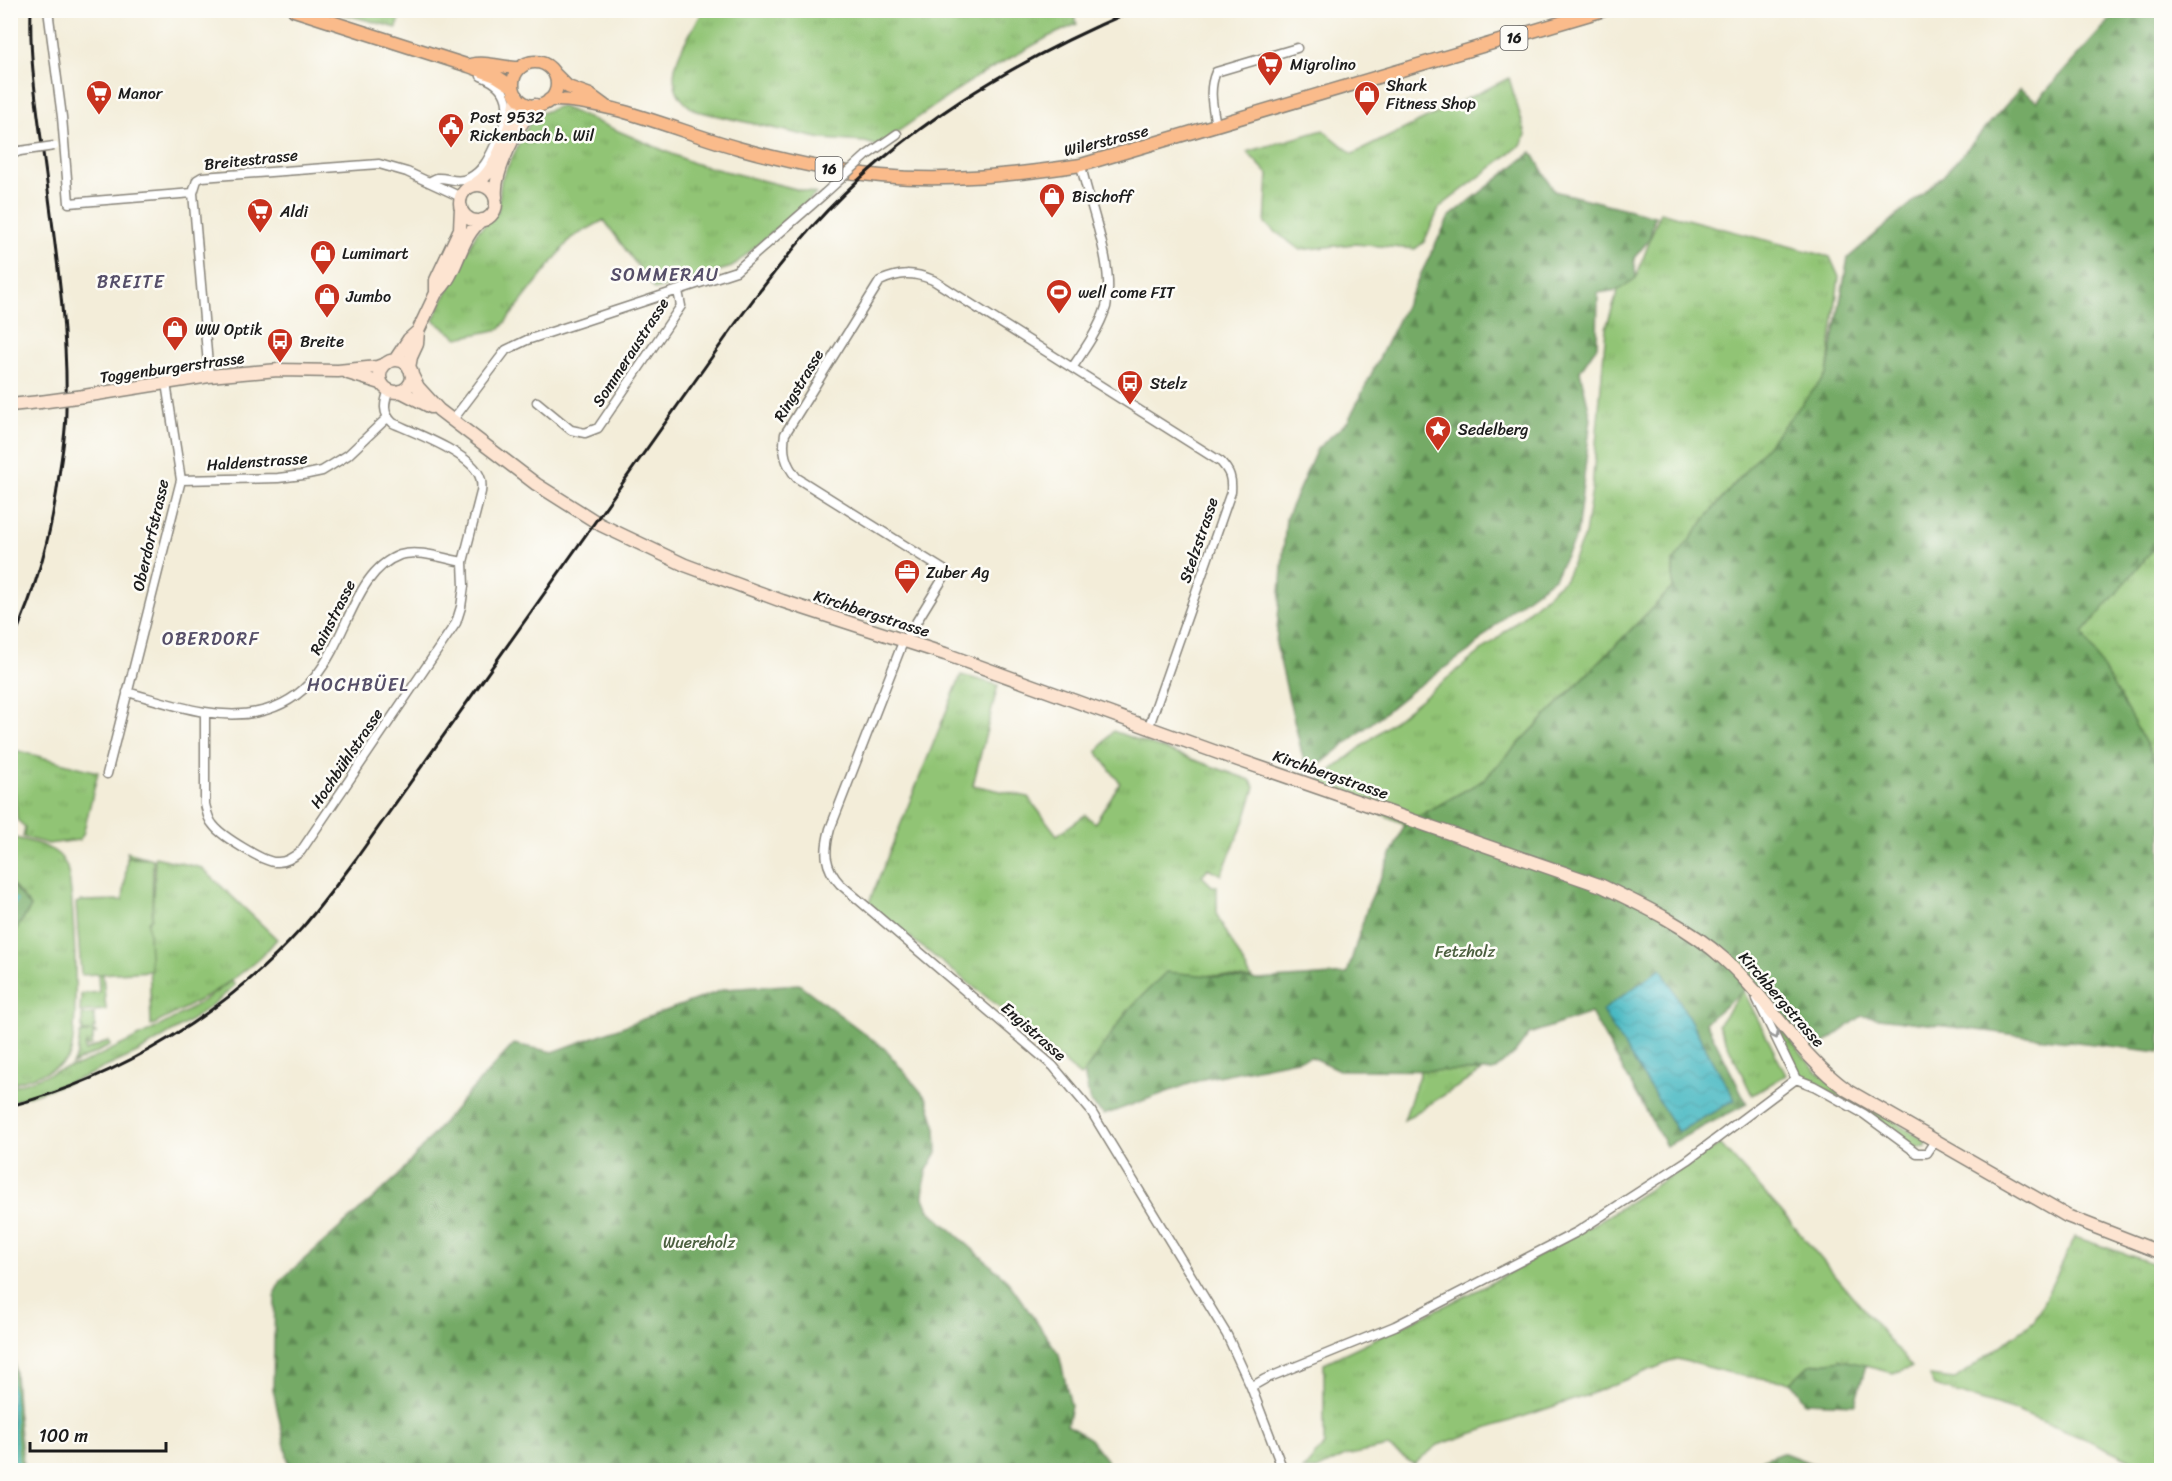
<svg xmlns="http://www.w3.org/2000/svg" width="2172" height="1481" viewBox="0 0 2172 1481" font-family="Sriracha,sans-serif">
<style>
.grass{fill:url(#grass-tufts);stroke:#567048;stroke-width:1.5}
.forest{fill:url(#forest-firs);stroke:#486341;stroke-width:1.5}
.pitch{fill:#91c474;stroke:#567048;stroke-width:1.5}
.water{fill:url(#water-waves);stroke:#336a70;stroke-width:1.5}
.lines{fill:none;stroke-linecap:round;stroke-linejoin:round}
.stream{stroke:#4ab9c3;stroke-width:3}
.street-casing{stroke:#88847a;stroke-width:11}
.secondary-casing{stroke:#88847a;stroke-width:15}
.primary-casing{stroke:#88847a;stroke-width:15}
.street{stroke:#fff;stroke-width:8}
.secondary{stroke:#fde4d1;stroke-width:12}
.primary{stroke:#fabb8b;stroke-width:12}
.rail{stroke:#1c1c1c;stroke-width:3}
.street-bridge-casing{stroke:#88847a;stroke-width:11;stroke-linecap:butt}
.secondary-bridge-casing{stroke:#88847a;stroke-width:15;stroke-linecap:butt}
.street-bridge{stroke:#fff;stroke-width:8}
.secondary-bridge{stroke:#fde4d1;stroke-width:12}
.oneway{stroke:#999}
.labels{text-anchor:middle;stroke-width:5;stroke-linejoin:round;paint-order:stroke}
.shield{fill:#fdfcf7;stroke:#605f5e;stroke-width:1.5}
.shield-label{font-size:15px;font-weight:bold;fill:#1c1c1c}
.poi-label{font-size:16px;fill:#1c1c1c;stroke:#fdfcf7;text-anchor:start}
.street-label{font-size:16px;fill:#1c1c1c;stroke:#fdfcf7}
.park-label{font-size:16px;fill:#4b5f3f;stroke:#fdfcf7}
.neighbourhood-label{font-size:18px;letter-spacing:1.5px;fill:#564f69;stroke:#fdfcf7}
</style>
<defs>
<pattern id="grass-tufts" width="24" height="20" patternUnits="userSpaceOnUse" patternTransform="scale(1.5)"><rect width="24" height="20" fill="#91c474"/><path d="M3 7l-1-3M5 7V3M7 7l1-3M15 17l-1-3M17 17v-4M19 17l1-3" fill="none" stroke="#7ca864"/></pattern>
<pattern id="forest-firs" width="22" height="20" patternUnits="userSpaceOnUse" patternTransform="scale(1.5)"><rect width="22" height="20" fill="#74aa66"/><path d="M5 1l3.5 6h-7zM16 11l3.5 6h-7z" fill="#5e8a53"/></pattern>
<pattern id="water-waves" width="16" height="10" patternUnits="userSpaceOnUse" patternTransform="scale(1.5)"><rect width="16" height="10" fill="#4ab9c3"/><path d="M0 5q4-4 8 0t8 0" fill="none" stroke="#409ea7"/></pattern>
</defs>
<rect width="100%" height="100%" fill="#fdfcf7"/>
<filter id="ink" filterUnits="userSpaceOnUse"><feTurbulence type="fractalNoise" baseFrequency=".0167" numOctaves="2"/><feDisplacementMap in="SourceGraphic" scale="12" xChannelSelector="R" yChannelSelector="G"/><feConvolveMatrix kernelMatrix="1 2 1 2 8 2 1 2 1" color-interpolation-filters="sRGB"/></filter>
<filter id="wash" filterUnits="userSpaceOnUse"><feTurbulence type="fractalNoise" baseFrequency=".008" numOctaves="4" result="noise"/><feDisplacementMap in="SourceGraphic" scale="24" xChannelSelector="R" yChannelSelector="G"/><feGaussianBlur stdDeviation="1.35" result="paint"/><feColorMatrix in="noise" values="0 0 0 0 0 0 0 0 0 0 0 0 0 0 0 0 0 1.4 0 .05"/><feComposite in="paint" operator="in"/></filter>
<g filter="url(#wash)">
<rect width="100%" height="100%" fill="#f3edd9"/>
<!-- grass -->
<path class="grass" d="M1072 10 1077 24 1050 36 978 76 877 146 865 142 822 139 696 111C652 84 685 44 703 11Z
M332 11 401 10V11L397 28Z
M1509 78 1526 135 1521 145 1440 207 1424 242 1415 249 1354 244 1300 250 1265 224 1268 174 1247 152 1323 130 1353 154Z
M560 106 693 163 816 194 732 267 655 290 604 220 571 238 500 329 458 338 433 320 477 232 498 212 501 180 533 116Z
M1660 212 1830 257 1839 277 1827 374 1673 562V587L1482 781 1405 824 1312 786 1494 641 1565 579 1585 534 1592 489 1606 328 1618 290 1636 278Z
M2161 540V770L2082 633Z
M961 675 998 685 973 785 1028 797 1057 835 1085 815 1095 823 1120 783 1097 752 1113 731 1250 780 1255 787 1245 820 1221 875 1208 868 1202 876 1212 886H1217V915L1252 979 1210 975 1080 1076 1006 1012 868 905Z
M11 749 98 772 83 835 79 840 48 844 23 837 25 827 17 820 15 794 11 793Z
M11 837C28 841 59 846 66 865 75 886 80 1039 69 1057 61 1070 25 1079 11 1084L10 937 31 907 11 883Z
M155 857 202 868 277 939C246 978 195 1003 151 1026L148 922 152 918Z
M98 974H103L106 1010 80 1012 81 994 99 992Z
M231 981 235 985 220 999 190 1021 139 1052 84 1077 11 1102V1088L12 1086C35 1081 56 1069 79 1065 132 1040 185 1017 231 981Z
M1743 990 1786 1075 1752 1095 1718 1025Z
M1765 1011 1819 1074 1926 1141V1147L1918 1148 1909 1145 1890 1128 1864 1111 1807 1080 1798 1072Z
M94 1014 95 1028H93V1032H96V1034L93 1033V1041L91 1042 92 1045 87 1047V1043L85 1046V1051L106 1042 109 1041 110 1046 72 1064 77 1055 80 1034 91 1032H82V1015Z
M1421 1069 1483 1071 1404 1120Z
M1720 1144 1781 1211 1912 1367 1893 1373 1841 1360 1809 1365 1791 1382 1742 1376 1677 1359 1585 1396 1438 1445 1414 1464 1388 1447 1345 1456 1317 1470H1303L1324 1445V1363L1482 1288 1609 1215Z
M2075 1237 2161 1266V1470H2152L2097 1444 2016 1411 1934 1386 1929 1376 1955 1379 2034 1321Z"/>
<!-- forest -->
<path class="forest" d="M2118 11H2161V540L2083 633 2161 770V1050L2159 1052 1862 1016 1815 1050 1753 983 1706 1022 1747 1104 1666 1146 1591 1013 1529 1034 1515 1053 1493 1071 1339 1070 1311 1057 1203 1079 1104 1115 1090 1102 1084 1073 1128 1010 1166 972 1258 980 1347 974 1368 905 1405 824 1482 781 1673 587V562L1710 513 1827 374 1848 258 1943 176 2020 89 2037 101Z
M1532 152 1554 191 1655 216 1649 240 1634 258 1636 278 1618 290 1598 293 1597 346 1580 371 1591 418 1577 535 1554 578 1512 609 1469 651 1414 689 1307 775 1276 644 1286 518 1317 449 1348 421 1449 217Z
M10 883 31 907 11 937 12 904 11 902Z
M799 984 885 1049 927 1099 936 1128 937 1152 926 1172 923 1195 929 1210 1007 1280 1059 1354 1071 1406 1067 1425 1090 1439 1114 1470H290L273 1389 275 1292 282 1279 397 1177 465 1097 514 1044 553 1052 725 989Z
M11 1302 17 1409 24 1470H11Z
M1841 1360 1866 1365 1855 1404 1805 1402 1791 1382 1809 1365Z
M1782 1452 1828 1470H1735Z"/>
<!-- pitch -->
<path class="pitch" d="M127 852 153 859 152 918 148 922 151 971 81 975 76 903 81 901 123 900 127 858 149 859 127 856Z"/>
<!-- water -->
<path class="water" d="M1661 968 1735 1100 1678 1132 1602 1011Z"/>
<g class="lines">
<!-- stream -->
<path class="stream" d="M10 897 16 900 10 911
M10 1371 17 1470"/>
</g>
</g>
<g filter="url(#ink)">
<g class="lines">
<!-- street casing -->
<g class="street-casing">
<path id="street" d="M48 10 62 117 69 203 193 193
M1216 126C1213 107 1208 90 1216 72L1297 48
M10 155 20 151
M867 155 897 134
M428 182C431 181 434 179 437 178 447 177 457 184 469 178 483 171 489 158 495 145 509 117 518 90 481 76
M1072 368C1085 349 1099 329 1106 307 1116 267 1089 206 1081 165
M209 376 193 193 197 180 202 177 379 164 407 172 461 197
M537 402 571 430 585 433 598 428 681 306 678 291
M452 421 506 350 527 340 736 271 824 194
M181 480 278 478 303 475 322 471 348 455 387 418
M127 692C168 703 214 721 258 712 350 693 337 578 400 555 419 549 445 559 463 562
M205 712V804C207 812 208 820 214 826 222 836 263 862 276 862 285 863 294 857 301 851L456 623 461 607 464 586 463 562 481 492C482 485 482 479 478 473 466 452 415 433 393 423 382 413 384 403 389 390
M1149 726 1231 492C1232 478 1230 472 1221 462L933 280C913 272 900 272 880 281L785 434C782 451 785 464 797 478L947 572 901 647 830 829C824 851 824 867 840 884L1053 1066 1091 1111 1227 1335 1251 1387 1283 1470
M107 774 181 480 166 383
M1757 999 1796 1079
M1796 1079 1814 1086 1864 1114 1917 1153H1927L1935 1141
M1251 1387 1265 1379 1395 1326 1577 1232 1688 1160 1796 1079"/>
</g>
<!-- secondary casing -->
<g class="secondary-casing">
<path id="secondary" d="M474 185C478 182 482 180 485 176 499 162 515 116 517 96
M460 203a18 18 0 1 1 36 0a18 18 0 1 1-36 0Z
M496 197C493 172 518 125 535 105
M436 293C459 274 458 238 482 220
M395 360 409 339 418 331
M380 376a16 16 0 1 1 32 0a16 16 0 1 1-32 0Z
M409 368 411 357 417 344 418 331 436 293V280L460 229 461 207
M348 373 381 383
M411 373 418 387 439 410 536 484 601 525 685 565 782 601 945 654 1227 756 1602 886C1644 906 1690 928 1724 959 1769 999 1798 1055 1847 1090L2067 1216 2162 1253
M400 391 431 407
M84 396 209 376 278 370 338 371 377 367 385 364
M10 405 40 402"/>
</g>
<!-- primary casing -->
<g class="primary-casing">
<path id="primary" d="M294 10 469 66 496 76 513 87
M513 84a22 22 0 1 1 44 0a22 22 0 1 1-44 0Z
M470 65C487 61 502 68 519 68
M555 74 568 87 590 95 605 106
M549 100C606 98 682 133 738 148 785 161 833 172 881 176 948 182 1015 175 1081 165L1604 10"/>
</g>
<!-- street -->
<use href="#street" class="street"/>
<!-- secondary -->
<use href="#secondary" class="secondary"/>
<!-- primary -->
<use href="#primary" class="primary"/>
<!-- rail -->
<path class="rail" d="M10 647C37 587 52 534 60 468 63 449 66 429 66 409 68 334 57 258 47 183 40 126 29 68 31 10
M10 1106C121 1077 226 1013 302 928 321 906 338 883 356 859L736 323C760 290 785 258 812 227 901 128 1012 62 1134 10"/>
<!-- street-bridge casing -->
<g class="street-bridge-casing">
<path id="street-bridge" d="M20 151 54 146
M824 194 867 155"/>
</g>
<!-- secondary-bridge casing -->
<g class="secondary-bridge-casing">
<path id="secondary-bridge" d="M40 402 84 396"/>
</g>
<!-- street-bridge -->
<use href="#street-bridge" class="street-bridge"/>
<!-- secondary-bridge -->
<use href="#secondary-bridge" class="secondary-bridge"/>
</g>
<!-- one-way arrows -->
<defs><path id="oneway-chevron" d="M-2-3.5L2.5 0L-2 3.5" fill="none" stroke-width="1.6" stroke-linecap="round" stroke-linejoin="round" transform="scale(1.5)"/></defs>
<use class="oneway" href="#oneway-chevron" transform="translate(1775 1035) rotate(63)"/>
</g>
<!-- icons -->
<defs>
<g id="supermarket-pin" transform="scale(1.35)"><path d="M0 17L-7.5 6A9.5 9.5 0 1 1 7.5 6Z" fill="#c8321e" stroke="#fdfcf7"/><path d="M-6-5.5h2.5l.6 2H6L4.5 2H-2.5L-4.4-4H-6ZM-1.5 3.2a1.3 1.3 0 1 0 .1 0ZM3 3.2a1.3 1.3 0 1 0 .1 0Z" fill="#fff"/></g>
<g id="shop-pin" transform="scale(1.35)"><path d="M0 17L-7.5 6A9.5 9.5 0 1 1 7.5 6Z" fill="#c8321e" stroke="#fdfcf7"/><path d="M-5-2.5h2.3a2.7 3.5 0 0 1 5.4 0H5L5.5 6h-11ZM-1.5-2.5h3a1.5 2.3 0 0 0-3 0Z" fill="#fff"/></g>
<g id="civic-pin" transform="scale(1.35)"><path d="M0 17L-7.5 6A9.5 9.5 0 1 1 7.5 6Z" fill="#c8321e" stroke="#fdfcf7"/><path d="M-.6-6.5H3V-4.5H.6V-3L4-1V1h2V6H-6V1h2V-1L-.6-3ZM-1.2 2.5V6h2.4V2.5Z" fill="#fff"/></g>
<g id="stadium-pin" transform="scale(1.35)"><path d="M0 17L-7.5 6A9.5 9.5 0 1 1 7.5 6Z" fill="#c8321e" stroke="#fdfcf7"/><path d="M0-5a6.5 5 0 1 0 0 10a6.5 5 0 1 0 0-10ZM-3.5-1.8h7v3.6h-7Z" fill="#fff"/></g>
<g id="bus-pin" transform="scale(1.35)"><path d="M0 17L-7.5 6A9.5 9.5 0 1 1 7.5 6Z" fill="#c8321e" stroke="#fdfcf7"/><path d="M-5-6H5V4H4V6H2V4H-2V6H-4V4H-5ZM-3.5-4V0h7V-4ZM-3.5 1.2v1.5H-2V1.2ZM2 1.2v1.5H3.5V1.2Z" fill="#fff"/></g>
<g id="sight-pin" transform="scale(1.35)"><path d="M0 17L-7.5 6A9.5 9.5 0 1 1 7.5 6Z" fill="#c8321e" stroke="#fdfcf7"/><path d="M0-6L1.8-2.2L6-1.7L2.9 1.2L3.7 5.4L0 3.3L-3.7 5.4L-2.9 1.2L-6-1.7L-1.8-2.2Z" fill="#fff"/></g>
<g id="office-pin" transform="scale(1.35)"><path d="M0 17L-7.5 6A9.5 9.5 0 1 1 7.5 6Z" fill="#c8321e" stroke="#fdfcf7"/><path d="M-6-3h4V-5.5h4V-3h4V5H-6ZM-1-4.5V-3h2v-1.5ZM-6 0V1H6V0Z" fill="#fff"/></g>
</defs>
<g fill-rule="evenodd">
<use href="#supermarket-pin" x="1270" y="64"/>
<use href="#supermarket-pin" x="99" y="93"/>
<use href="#shop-pin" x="1367" y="94"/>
<use href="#civic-pin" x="451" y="126"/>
<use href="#shop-pin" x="1052" y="196"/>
<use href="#supermarket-pin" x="260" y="211"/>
<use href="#shop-pin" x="323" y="253"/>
<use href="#stadium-pin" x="1059" y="292"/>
<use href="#shop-pin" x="327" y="296"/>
<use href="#shop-pin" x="175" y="329"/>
<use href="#bus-pin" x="280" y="341"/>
<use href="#bus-pin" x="1130" y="383"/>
<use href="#sight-pin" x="1438" y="429"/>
<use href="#office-pin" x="907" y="572"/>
</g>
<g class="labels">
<!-- shield labels -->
<g class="shield">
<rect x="1500.5" y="26" width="27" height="24" rx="4.5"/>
<rect x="815.5" y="157" width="27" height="24" rx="4.5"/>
</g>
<g class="shield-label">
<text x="1514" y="43">16</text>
<text x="829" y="174">16</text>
</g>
<!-- poi labels -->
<g class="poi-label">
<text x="1290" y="70">Migrolino</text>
<text x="1386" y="91">Shark<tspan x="1386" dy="18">Fitness Shop</tspan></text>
<text x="118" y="99">Manor</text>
<text x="470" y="123">Post 9532<tspan x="470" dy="18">Rickenbach b. Wil</tspan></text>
<text x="1072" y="202">Bischoff</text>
<text x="280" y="217">Aldi</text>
<text x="342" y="259">Lumimart</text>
<text x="1078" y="298">well come FIT</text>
<text x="346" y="302">Jumbo</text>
<text x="195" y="335">WW Optik</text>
<text x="300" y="347">Breite</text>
<text x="1150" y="389">Stelz</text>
<text x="1458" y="435">Sedelberg</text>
<text x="926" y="578">Zuber Ag</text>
</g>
<!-- street labels -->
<g class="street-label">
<text transform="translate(1106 140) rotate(-14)" y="6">Wilerstrasse</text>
<text transform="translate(251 159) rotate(-6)" y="6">Breitestrasse</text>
<text transform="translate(630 352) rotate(-57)" y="6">Sommeraustrasse</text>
<text transform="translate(172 367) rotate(-8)" y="6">Toggenburgerstrasse</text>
<text transform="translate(798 385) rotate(-59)" y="6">Ringstrasse</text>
<text transform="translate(257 461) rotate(-4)" y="6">Haldenstrasse</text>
<text transform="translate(150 535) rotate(-77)" y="6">Oberdorfstrasse</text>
<text transform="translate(1198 540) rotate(-71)" y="6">Stelzstrasse</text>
<text transform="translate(872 613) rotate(18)" y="6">Kirchbergstrasse</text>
<text transform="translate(332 617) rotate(-63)" y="6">Rainstrasse</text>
<text transform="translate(346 758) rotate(-56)" y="6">Hochbühlstrasse</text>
<text transform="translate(1331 774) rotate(19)" y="6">Kirchbergstrasse</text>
<text transform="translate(1782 999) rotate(49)" y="6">Kirchbergstrasse</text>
<text transform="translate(1034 1031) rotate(41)" y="6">Engistrasse</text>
</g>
<!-- park labels -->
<g class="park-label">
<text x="1465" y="957">Fetzholz</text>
<text x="699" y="1248">Wuereholz</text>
</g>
<!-- neighbourhood labels -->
<g class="neighbourhood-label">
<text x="665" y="281">SOMMERAU</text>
<text x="131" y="288">BREITE</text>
<text x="211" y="645">OBERDORF</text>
<text x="358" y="691">HOCHBÜEL</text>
</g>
</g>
<!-- margin -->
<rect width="2172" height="1481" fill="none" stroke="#fdfcf7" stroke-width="36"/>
<!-- scale -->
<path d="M30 1442v9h136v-9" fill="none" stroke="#1c1c1c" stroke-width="3"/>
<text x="39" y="1442" font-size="18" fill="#1c1c1c" stroke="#fdfcf7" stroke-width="4.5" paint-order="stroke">100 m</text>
</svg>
